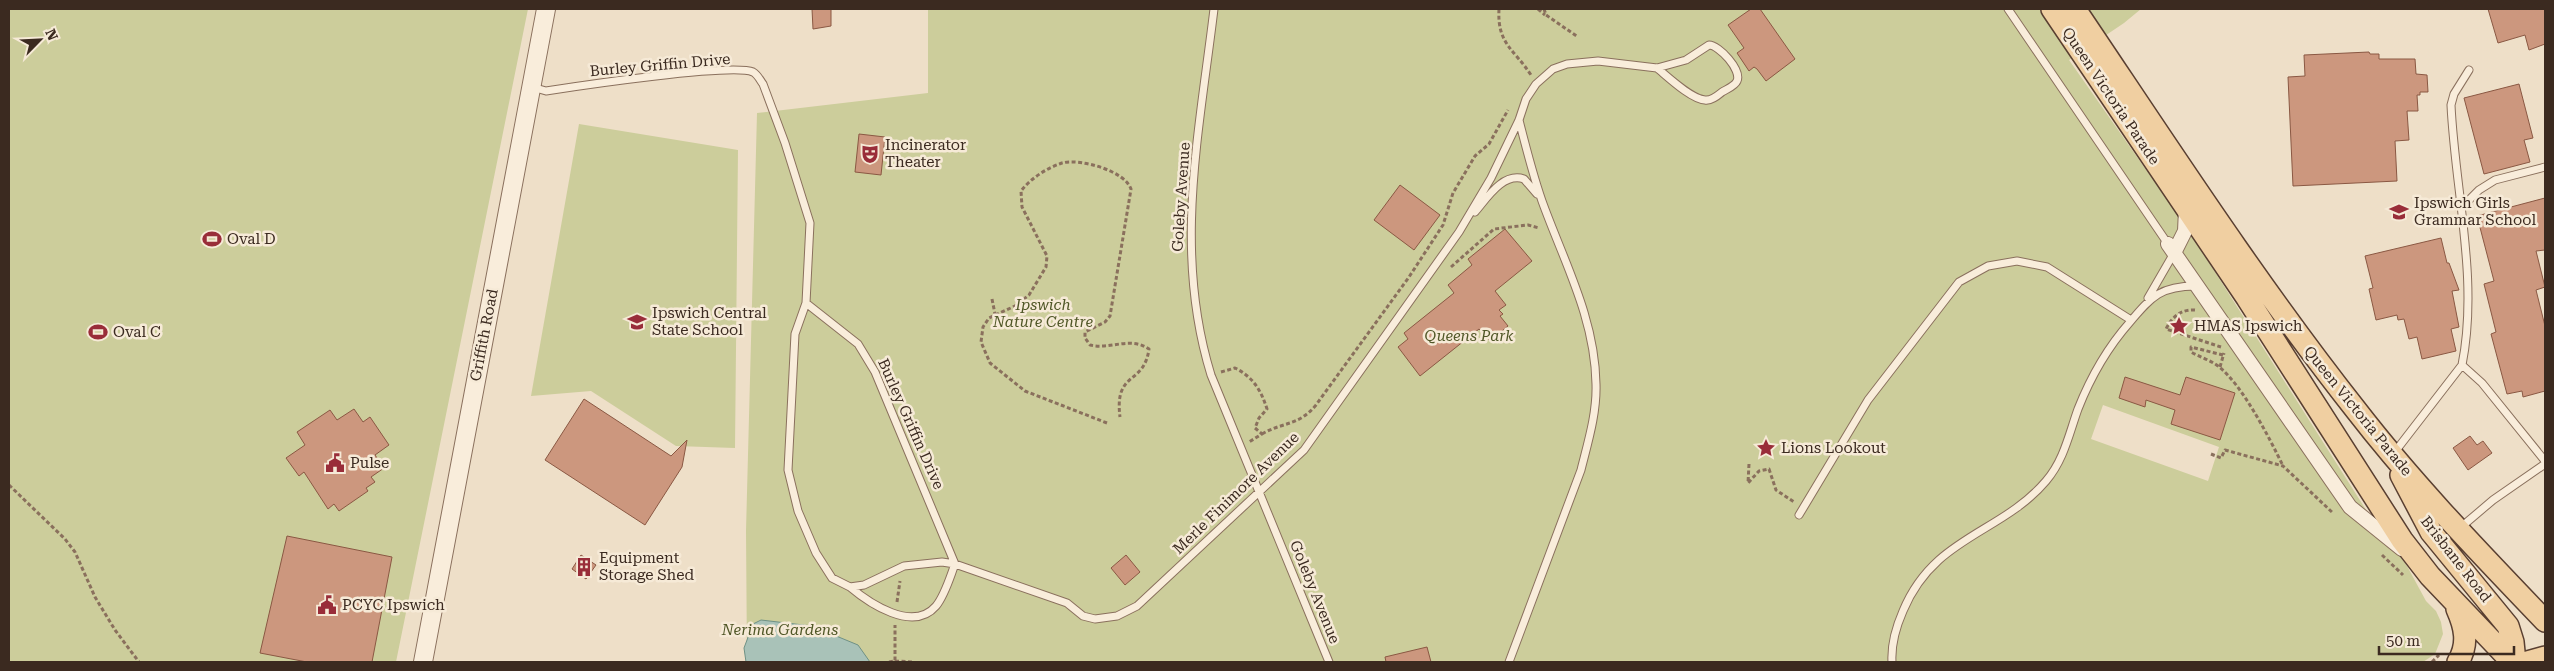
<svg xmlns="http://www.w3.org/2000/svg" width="2554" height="671" viewBox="0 0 2554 671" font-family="'Roboto Serif',serif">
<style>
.green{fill:#cccd9b;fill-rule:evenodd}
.water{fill:#a9c2b8;stroke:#6f9185}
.building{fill:#cc977e;stroke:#8a5843}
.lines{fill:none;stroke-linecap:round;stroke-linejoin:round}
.service-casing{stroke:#8a705d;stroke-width:9}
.minor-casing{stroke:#8a705d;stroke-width:16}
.tertiary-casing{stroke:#8a705d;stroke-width:20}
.primary-casing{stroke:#593f31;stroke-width:24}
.path{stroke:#8a705d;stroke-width:3;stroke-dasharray:4 2.5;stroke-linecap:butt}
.service{stroke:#f9eddb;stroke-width:7}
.minor{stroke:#f9eddb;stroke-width:14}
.tertiary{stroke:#f9eddb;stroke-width:18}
.primary{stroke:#f0cfa1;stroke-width:21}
.labels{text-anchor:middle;stroke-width:5;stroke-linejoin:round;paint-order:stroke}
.street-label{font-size:15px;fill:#3b2a20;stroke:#f6ead7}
.poi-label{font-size:15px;fill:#3b2a20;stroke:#f6ead7;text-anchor:start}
.park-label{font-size:15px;font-style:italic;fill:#505727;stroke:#f6ead7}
</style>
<rect width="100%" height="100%" fill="#eedfc8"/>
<!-- green -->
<path class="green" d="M9 9H528L396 662H9Z
M928 9H2141L2124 23 2069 60 2189 231 2368 513 2407 566 2426 601 2436 611 2441 622 2443 634 2435 654 2423 662H747L746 531 757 113 928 93ZM2103 405 2219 447 2208 481 2091 439Z
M579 124 738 150 735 448 676 446 591 391 531 396Z"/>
<!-- water -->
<path class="water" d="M761 620 812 626 858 645 870 662H746L744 648 753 624Z"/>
<!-- building -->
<path class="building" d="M812 9H831V26L813 29Z
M1751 9H1760L1795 59 1766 81 1757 69 1754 67 1749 71 1737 53 1744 48 1728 25Z
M2488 9H2545V44L2529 50 2525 35 2498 43Z
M2369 52 2370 54H2379V59H2415L2416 74 2427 75 2428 92H2420V95H2417L2418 111H2407L2409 140 2395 141 2397 181 2293 186 2288 77 2305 76 2304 55Z
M2519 84 2533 138 2524 140 2530 162 2484 174 2464 98Z
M859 134 885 137 881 175 855 172Z
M1400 185 1440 215 1414 250 1374 220Z
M2545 198V250L2536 251 2545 287 2536 290 2545 326V391L2523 397 2522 391 2507 394 2491 334 2496 332 2484 284 2494 281 2477 216Z
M1505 229 1532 261 1495 291 1506 305 1499 310 1503 314 1500 316 1508 326 1490 341 1479 329 1420 376 1398 347 1408 339 1404 333 1454 293 1448 285 1472 265 1468 259Z
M2441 238 2447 263H2449L2459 290 2452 291 2459 327 2451 329 2456 351 2422 359 2417 337 2409 339 2404 319 2398 320 2397 315 2376 320 2369 289 2373 288 2365 256Z
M2125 377 2180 395 2186 377 2235 393 2220 440 2171 424 2175 410 2146 400 2145 407 2119 398Z
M584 399 671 456 687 440 682 467 645 525 545 460Z
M354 409 363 422 370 417 389 445 375 455 384 468 371 477 375 482 366 488 368 491 339 511 334 504 328 509 304 472 299 476 286 458 305 445 297 432 330 410 337 420Z
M2470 436 2477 445 2483 441 2492 453 2468 470 2453 448Z
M287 536 392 557 372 662H307L260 653Z
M581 555 596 565 586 579 572 569Z
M1126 555 1140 572 1125 585 1111 568Z
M1427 647 1431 662H1386L1385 657Z"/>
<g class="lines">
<!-- service casing -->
<g class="service-casing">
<path id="service" d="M1214 9C1199 134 1173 252 1211 375L1329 662
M2008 9 2168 244
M532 87 546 91C578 86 732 63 753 72 758 75 760 80 763 84L785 143 810 223 806 303 858 344 875 372 955 564
M2461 208 2479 190 2495 180 2545 167
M1475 212C1487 198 1503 172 1524 179L1537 194
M2148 298 2174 253
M806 303 795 334 788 470 798 511 816 553 832 578 850 587 864 585 904 566 942 562 955 564 1067 603 1083 616 1095 619 1117 616 1137 606 1304 450 1459 232 1491 178 1519 120 1526 99 1536 84 1553 69 1567 64 1598 61 1657 68 1686 60 1709 45C1719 45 1742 70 1737 81 1735 86 1727 89 1722 92 1717 96 1711 101 1705 100 1691 99 1668 77 1657 68
M2462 365 2482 383 2545 461
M2394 453 2462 365C2479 280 2455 191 2451 105L2454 94 2469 70
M1799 515 1868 400 1959 282 1988 266 2017 261 2047 267 2131 320
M2460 528 2493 500 2545 464
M850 587C869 603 913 633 936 606 945 595 950 577 955 564
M1509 662 1581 470C1588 442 1597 413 1596 384 1595 318 1564 262 1542 201 1533 175 1526 148 1519 120
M1892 662C1891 645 1896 627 1903 611 1934 536 2001 534 2046 481 2064 460 2069 434 2078 409 2091 376 2107 348 2130 322 2152 296 2161 286 2196 286"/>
</g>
<!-- minor casing -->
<g class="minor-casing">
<path id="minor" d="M2168 244 2350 507 2402 549
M2174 253 2185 231 2186 209"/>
</g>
<!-- tertiary casing -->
<g class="tertiary-casing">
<path id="tertiary" d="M423 662 546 9"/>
</g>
<!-- primary casing -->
<g class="primary-casing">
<path id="primary" d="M2052 9 2247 298 2402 540 2430 576 2512 662
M2075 9C2166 144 2255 282 2356 410 2414 485 2480 553 2545 621
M2401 475 2431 532 2508 626 2513 642 2515 662
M2457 609C2465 627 2469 644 2458 662
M2527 662 2545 657"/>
</g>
<!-- path -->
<path class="path" d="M1499 9C1497 44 1514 49 1531 75
M1538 9 1545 15
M1544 9 1546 15 1578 37
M1451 267 1494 229 1528 225 1539 228
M992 299 995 314
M2195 310C2181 309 2172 317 2166 329L2221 347
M2223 355 2191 347V352C2200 357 2210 360 2218 366 2242 384 2270 439 2283 466
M2220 367 2224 353
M1221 372 1235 368C1253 377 1261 390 1267 409L1259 418 1255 428 1262 434 1249 442
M1107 423 1025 391 990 363 981 342 983 327 989 318 1015 306 1029 295 1046 267 1047 256 1022 207 1021 191C1031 178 1047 168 1062 163 1080 158 1125 171 1131 189L1110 316 1105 322 1085 332V338L1090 345C1110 350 1130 336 1149 349 1144 386 1114 370 1120 417
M1262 434C1282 422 1299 426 1316 405L1409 277 1443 225 1453 193 1475 156 1489 144 1508 110
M2211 454 2221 458 2225 450 2283 466 2333 513
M1749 464 1748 483 1759 471 1769 469 1776 490 1794 502
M9 485 65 539 75 552 95 597 115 630 139 662
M2382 555 2403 575
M897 602 900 581
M895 661 913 662
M889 662 895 661V625
M2432 662 2439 655"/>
<!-- service -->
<use href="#service" class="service"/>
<!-- minor -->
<use href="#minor" class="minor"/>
<!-- tertiary -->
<use href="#tertiary" class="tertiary"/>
<!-- primary -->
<use href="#primary" class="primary"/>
</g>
<!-- icons -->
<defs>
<g id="theatre-bare" transform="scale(1.5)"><path d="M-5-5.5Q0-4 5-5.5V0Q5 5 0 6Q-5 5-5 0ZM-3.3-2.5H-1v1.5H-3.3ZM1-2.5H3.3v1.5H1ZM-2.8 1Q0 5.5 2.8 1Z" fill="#992d39" stroke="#f6ead7" stroke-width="2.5" paint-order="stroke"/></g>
<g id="school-bare" transform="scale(1.5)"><path d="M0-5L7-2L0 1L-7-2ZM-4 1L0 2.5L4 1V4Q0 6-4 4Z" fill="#992d39" stroke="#f6ead7" stroke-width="2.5" paint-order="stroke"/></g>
<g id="stadium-bare" transform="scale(1.5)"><path d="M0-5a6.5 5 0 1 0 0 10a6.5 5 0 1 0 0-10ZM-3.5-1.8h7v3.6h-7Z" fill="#992d39" stroke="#f6ead7" stroke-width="2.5" paint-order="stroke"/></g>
<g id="sight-bare" transform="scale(1.5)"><path d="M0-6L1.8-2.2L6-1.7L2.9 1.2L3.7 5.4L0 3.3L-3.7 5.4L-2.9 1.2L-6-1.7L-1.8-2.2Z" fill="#992d39" stroke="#f6ead7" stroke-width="2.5" paint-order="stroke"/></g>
<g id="civic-bare" transform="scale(1.5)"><path d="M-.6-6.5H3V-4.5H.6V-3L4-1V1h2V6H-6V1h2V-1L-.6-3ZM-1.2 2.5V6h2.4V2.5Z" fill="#992d39" stroke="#f6ead7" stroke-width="2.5" paint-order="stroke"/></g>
<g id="building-bare" transform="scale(1.5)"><path d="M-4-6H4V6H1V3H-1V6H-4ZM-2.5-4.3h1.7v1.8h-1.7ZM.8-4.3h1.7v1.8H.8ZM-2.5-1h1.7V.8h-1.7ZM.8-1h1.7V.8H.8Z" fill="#992d39" stroke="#f6ead7" stroke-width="2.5" paint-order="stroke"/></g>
</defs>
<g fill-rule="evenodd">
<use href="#theatre-bare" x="870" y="154"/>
<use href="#school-bare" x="2399" y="212"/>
<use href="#stadium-bare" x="212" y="239"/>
<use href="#school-bare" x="637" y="322"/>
<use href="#sight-bare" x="2179" y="326"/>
<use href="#stadium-bare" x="98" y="332"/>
<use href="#sight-bare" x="1766" y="448"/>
<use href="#civic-bare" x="335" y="463"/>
<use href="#building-bare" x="584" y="567"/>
<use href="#civic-bare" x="327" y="605"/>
</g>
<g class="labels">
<!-- street labels -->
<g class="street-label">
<text transform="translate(660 65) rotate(-5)" y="5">Burley Griffin Drive</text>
<text transform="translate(2111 96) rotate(56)" y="5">Queen Victoria Parade</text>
<text transform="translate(1181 197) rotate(-86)" y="5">Goleby Avenue</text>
<text transform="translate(484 335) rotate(-79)" y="5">Griffith Road</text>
<text transform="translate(2358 411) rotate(51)" y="5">Queen Victoria Parade</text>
<text transform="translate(911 424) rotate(66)" y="5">Burley Griffin Drive</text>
<text transform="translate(1236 493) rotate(-44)" y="5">Merle Finimore Avenue</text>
<text transform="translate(2456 559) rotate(52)" y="5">Brisbane Road</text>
<text transform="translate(1315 592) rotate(68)" y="5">Goleby Avenue</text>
</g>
<!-- poi labels -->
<g class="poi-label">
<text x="885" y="150">Incinerator<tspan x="885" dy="17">Theater</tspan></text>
<text x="2414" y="208">Ipswich Girls<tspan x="2414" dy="17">Grammar School</tspan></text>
<text x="227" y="244">Oval D</text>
<text x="652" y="318">Ipswich Central<tspan x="652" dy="17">State School</tspan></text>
<text x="2194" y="331">HMAS Ipswich</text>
<text x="113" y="337">Oval C</text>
<text x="1781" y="453">Lions Lookout</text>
<text x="350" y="468">Pulse</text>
<text x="599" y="563">Equipment<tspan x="599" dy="17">Storage Shed</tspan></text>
<text x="342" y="610">PCYC Ipswich</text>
</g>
<!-- park labels -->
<g class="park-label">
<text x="1043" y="310">Ipswich<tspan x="1043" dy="17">Nature Centre</tspan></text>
<text x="1469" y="341">Queens Park</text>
<text x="780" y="635">Nerima Gardens</text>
</g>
</g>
<!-- border -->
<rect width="2554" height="671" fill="none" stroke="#3b2a20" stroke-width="20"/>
<!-- north arrow -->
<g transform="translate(40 40) rotate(66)" stroke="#f6ead7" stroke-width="4" paint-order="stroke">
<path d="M0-4L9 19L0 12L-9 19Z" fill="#3b2a20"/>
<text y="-8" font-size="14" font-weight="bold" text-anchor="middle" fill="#3b2a20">N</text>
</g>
<!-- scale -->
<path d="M2379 646v8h135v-8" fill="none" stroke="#3b2a20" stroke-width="2.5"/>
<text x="2386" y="646" font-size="15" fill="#3b2a20" stroke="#f6ead7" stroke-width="4" paint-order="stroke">50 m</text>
</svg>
